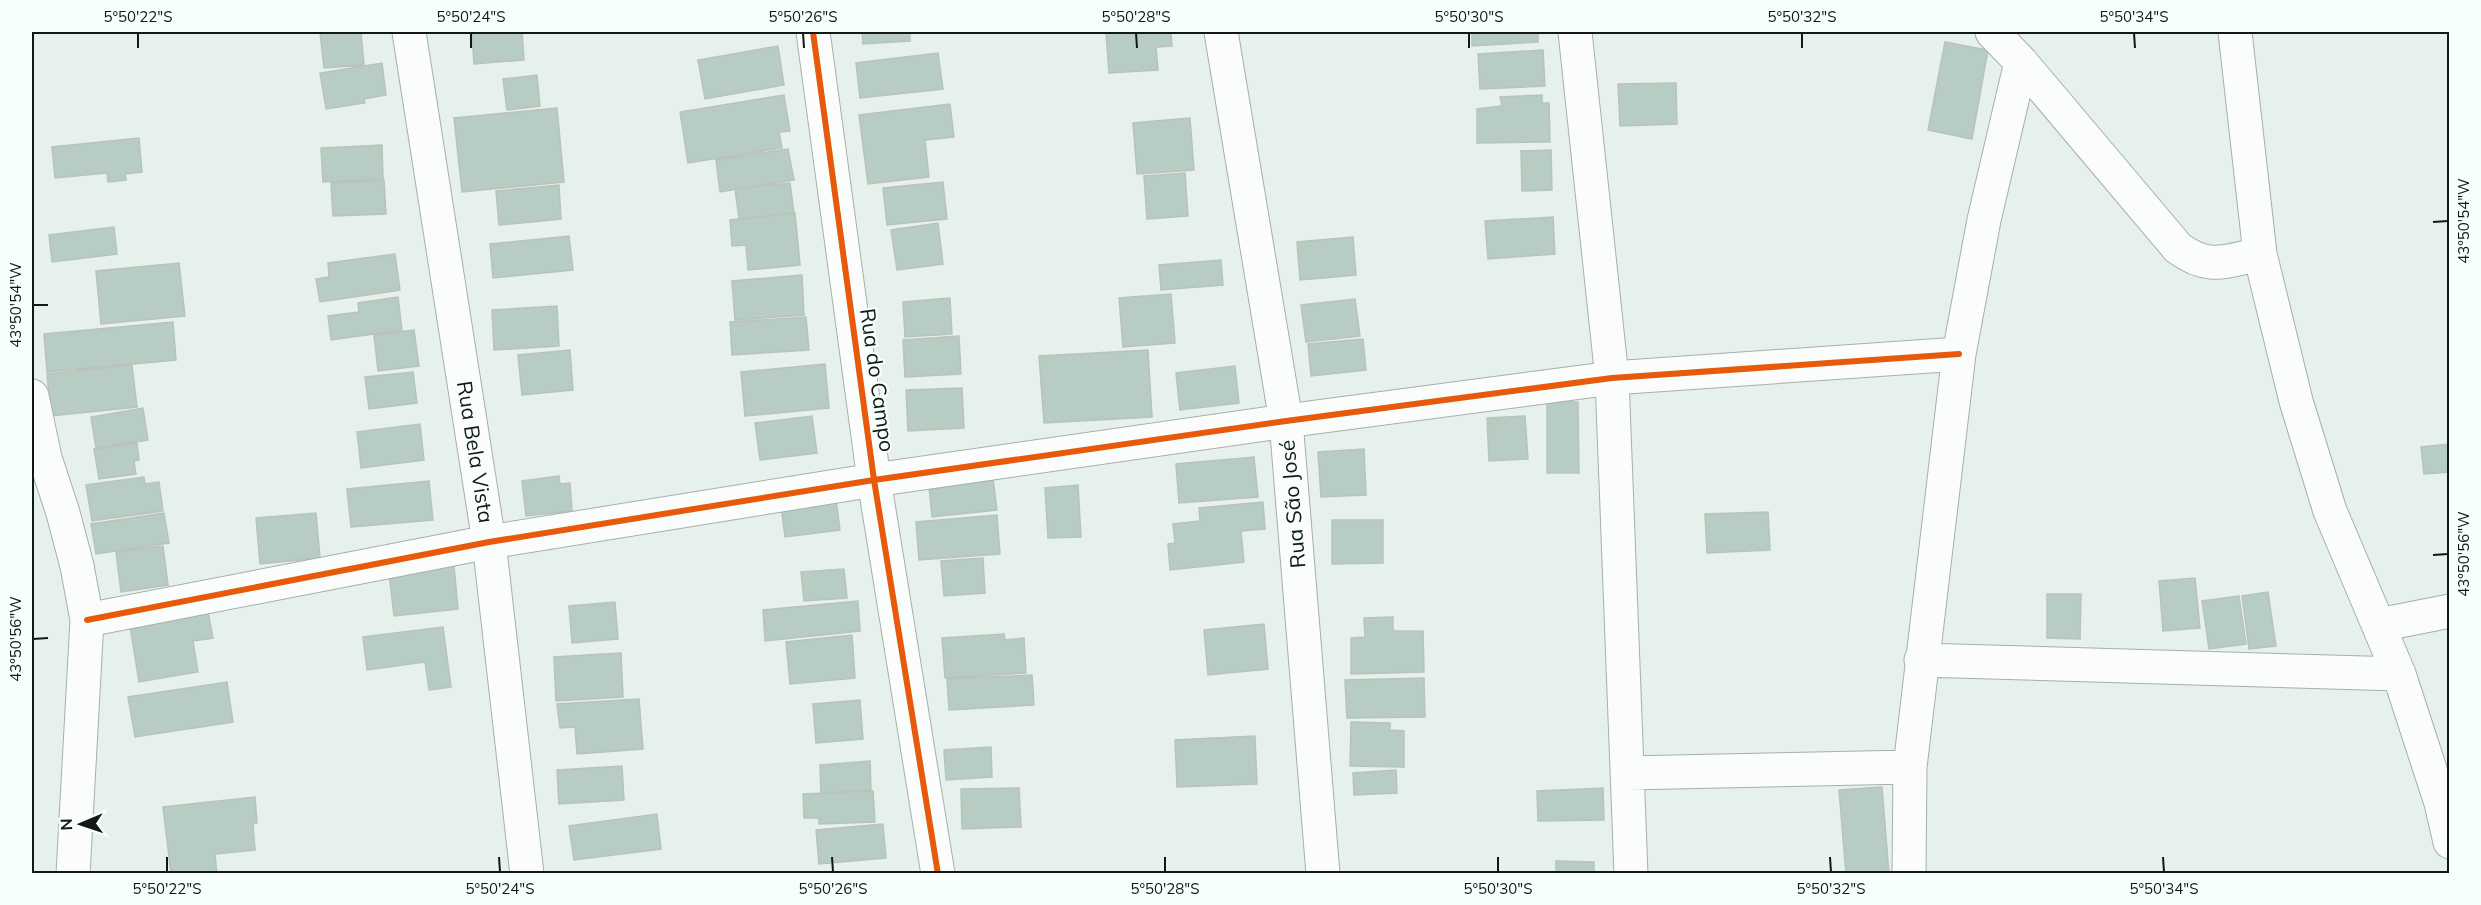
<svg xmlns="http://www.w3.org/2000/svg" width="2481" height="905" viewBox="0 0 2481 905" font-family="Mulish,sans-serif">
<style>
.building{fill:#b7ccc2;stroke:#bac2bd;stroke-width:1.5}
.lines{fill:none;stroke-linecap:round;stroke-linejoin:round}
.street-casing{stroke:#a7afab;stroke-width:35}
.street{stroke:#fbfdfc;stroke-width:33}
.cycleway-casing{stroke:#f7fffa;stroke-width:10}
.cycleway{stroke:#e8590c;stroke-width:6}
.ticks{fill:none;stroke:#121915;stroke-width:2}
.labels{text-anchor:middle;stroke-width:4.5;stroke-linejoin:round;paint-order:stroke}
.street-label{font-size:21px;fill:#121915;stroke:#f7fffa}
.neatline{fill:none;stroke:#121915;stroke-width:2}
.ticks-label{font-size:15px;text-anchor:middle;fill:#121915}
</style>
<rect width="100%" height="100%" fill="#e6f1eb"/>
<!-- building -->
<path class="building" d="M320 32H361L364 65 324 68Z
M472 32H522L524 60 474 64Z
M862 32H910V41L863 44Z
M1106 32H1171L1172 46 1156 47 1158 70 1109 73Z
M1472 32H1538V42L1472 46Z
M1945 42 1988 50 1972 139 1928 130Z
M778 46 784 85 705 99 698 60Z
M1543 50 1545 86 1480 89 1478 54Z
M938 53 943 89 860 98 856 63Z
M382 63 386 95 364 99 365 103 326 109 320 73Z
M537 75 540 106 507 110 503 79Z
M1676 83 1677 124 1620 126 1618 84Z
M784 95 790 131 779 132 782 148 688 163 680 112Z
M1542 95V103H1549L1550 142 1477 143V109L1502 106 1500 97Z
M950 104 954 137 925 140 929 177 868 184 859 115Z
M557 108 564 182 462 192 454 118Z
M1190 118 1194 170 1137 174 1133 123Z
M139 138 142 172 125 174 126 180 108 182 107 173 55 178 52 147Z
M382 145 383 179 323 182 321 148Z
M788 149 794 180 720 192 716 160Z
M1551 150 1552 190 1522 191 1521 151Z
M1185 173 1188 216 1147 219 1144 176Z
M384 180 386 214 333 216 331 183Z
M943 182 947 219 887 225 883 188Z
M790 183 794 213 739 219 735 189Z
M559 185 561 219 499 225 496 191Z
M795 213 800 265 748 270 746 245 732 246 730 220Z
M1553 217 1555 254 1488 259 1485 221Z
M938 223 943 264 897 270 891 230Z
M114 227 117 254 52 262 49 235Z
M569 236 573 270 493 278 490 244Z
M1353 237 1356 275 1300 280 1297 242Z
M395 254 400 290 320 302 316 279 329 277 328 263Z
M1221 260 1223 285 1161 290 1159 265Z
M179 263 185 316 101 324 96 271Z
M802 275 804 315 735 320 732 281Z
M1171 294 1175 343 1123 347 1119 298Z
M398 297 402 330 331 340 328 316 359 312 358 303Z
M950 298 952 334 905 337 903 302Z
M1355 299 1360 336 1306 342 1301 305Z
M557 306 559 346 494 350 492 310Z
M806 317 809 350 732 355 730 322Z
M173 322 176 360 47 372 44 334Z
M414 330 419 366 378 371 374 335Z
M959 336 961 374 905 377 903 340Z
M1363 339 1366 370 1311 376 1308 344Z
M570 350 573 390 522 395 518 355Z
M1148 350 1152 417 1044 423 1039 356Z
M825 364 829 408 745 416 741 372Z
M132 365 137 407 51 416 47 374Z
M1235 366 1239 403 1180 410 1176 373Z
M413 372 417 403 369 409 365 377Z
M962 388 964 428 908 431 906 390Z
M1547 402H1578L1579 473H1547Z
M143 408 148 440 96 448 91 417Z
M812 416 817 453 760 460 755 423Z
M1525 416 1528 459 1489 461 1487 418Z
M420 424 424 460 361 468 357 432Z
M137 443 139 460 134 461 136 474 99 479 94 449Z
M2450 444V472L2424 474 2421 447Z
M1364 449 1366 495 1321 497 1318 452Z
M1254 457 1258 497 1179 503 1176 464Z
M559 476 560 484 570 483 572 511 526 516 522 481Z
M144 477 145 484 159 482 163 511 92 521 86 485Z
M993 479 997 510 932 517 929 486Z
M429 481 433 520 351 527 347 489Z
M1078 485 1081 537 1048 538 1045 488Z
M836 499 840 530 785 537 781 506Z
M1263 502 1265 529 1241 531 1244 562 1170 570 1168 544 1175 543 1173 524 1200 521 1199 508Z
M1768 512 1770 550 1707 553 1705 514Z
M164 513 169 543 96 554 91 524Z
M316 513 320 558 260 564 256 518Z
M997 515 1000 554 919 560 916 522Z
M1332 520H1383V563L1332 564Z
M163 546 168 585 121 592 116 552Z
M983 558 985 593 944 596 941 561Z
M454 566 458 609 394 616 389 574Z
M844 569 847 598 804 601 801 572Z
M2195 578 2200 628 2163 631 2159 581Z
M2268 592 2276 646 2249 649 2242 596Z
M2047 594H2081L2080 639 2047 638Z
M2239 596 2246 644 2209 649 2202 601Z
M858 601 860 631 765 641 763 610Z
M615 602 618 639 572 643 569 606Z
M207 607 213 638 193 641 198 672 139 682 129 620Z
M1393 617V631H1423L1424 672 1351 674V638L1365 637 1364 618Z
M1264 624 1268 669 1208 675 1204 630Z
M443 627 451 687 429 690 425 662 367 670 363 637Z
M1004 634 1005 640 1024 638 1026 673 945 678 942 638Z
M852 635 855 678 790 684 786 642Z
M621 653 623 697 556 701 554 657Z
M1032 675 1034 705 949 710 947 679Z
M1424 678 1425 717 1347 718 1345 680Z
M227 682 233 722 135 737 128 697Z
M639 699 643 749 577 754 575 727 560 728 557 704Z
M860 700 863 739 816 743 813 704Z
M1351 722 1390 723V730L1404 731V767L1350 766Z
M1255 736 1257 784 1177 787 1175 740Z
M991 747 992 777 946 780 944 750Z
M870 761 871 790 821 793 820 765Z
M622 766 624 800 559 804 557 770Z
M1396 770 1397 793 1354 795 1353 773Z
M1882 787 1889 874H1846L1839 790Z
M1019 788 1021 827 962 829 961 789Z
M1603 788 1604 820 1538 821 1537 791Z
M873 791 875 822 819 824V818H804L803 794Z
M255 797 257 823 253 824 255 850 215 854 217 874H171L163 807Z
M657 814 661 849 574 860 569 826Z
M883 824 886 858 819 864 816 830Z
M1556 861 1594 862V874H1556Z"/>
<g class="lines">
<!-- street casing -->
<g class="street-casing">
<path id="street" d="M409 32 489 542 527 874
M813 32 874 480 938 874
M1221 32 1286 421 1323 874
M1575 32 1612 378 1631 874
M1992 32 2021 62 2178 248C2209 271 2226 261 2260 254
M2235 32 2260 254 2296 401 2330 511 2399 674 2441 803 2450 842
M32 396 45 458 63 513 77 566 87 620 73 874
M87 620 489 542 874 480 1286 421 1612 378 1959 354
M2379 625 2450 611
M1921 660 2399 674
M1627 773 1910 767
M1909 874 1910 767 1959 354 1984 220 2021 62"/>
</g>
<!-- street -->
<use href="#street" class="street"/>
<!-- cycleway casing -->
<g class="cycleway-casing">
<path id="cycleway" d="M813 32 874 480 938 874
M87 620 489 542 874 480 1286 421 1612 378 1959 354"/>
</g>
<!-- cycleway -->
<use href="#cycleway" class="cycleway"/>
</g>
<!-- ticks -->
<path class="ticks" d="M138 33V48M471 33V48M803 33 804 48M1136 33 1137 48M1469 33V48M1802 33V48M2134 33 2135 48M2433 222 2448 221M33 305H48M2433 555 2448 554M33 639 48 638M167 857V872M499 857 500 872M832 857 833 872M1165 857V872M1498 857V872M1830 857 1831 872M2163 857 2164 872"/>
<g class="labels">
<!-- street labels -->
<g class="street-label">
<text transform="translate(877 380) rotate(82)" y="7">Rua do Campo</text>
<text transform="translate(475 452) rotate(81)" y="7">Rua Bela Vista</text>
<text transform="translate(1293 504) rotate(-95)" y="7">Rua São José</text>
</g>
</g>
<!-- border -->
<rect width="2481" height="905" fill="none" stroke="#f7fffa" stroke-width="66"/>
<!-- north arrow -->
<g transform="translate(81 824) rotate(268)" stroke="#f7fffa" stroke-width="4.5" paint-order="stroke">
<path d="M0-4.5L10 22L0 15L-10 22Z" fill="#121915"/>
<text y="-9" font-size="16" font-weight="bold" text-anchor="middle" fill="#121915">N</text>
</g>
<rect x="33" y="33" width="2415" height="839" class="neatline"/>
<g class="ticks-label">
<text x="138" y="22">5°50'22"S</text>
<text x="471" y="22">5°50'24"S</text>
<text x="803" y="22">5°50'26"S</text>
<text x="1136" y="22">5°50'28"S</text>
<text x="1469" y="22">5°50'30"S</text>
<text x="1802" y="22">5°50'32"S</text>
<text x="2134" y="22">5°50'34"S</text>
<text transform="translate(2464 221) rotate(-90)" y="5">43°50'54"W</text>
<text transform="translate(16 305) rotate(-90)" y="5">43°50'54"W</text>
<text transform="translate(2464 554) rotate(-90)" y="5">43°50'56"W</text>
<text transform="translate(16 639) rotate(-90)" y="5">43°50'56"W</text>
<text x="167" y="894">5°50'22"S</text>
<text x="500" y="894">5°50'24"S</text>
<text x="833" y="894">5°50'26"S</text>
<text x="1165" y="894">5°50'28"S</text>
<text x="1498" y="894">5°50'30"S</text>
<text x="1831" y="894">5°50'32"S</text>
<text x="2164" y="894">5°50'34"S</text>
</g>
</svg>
